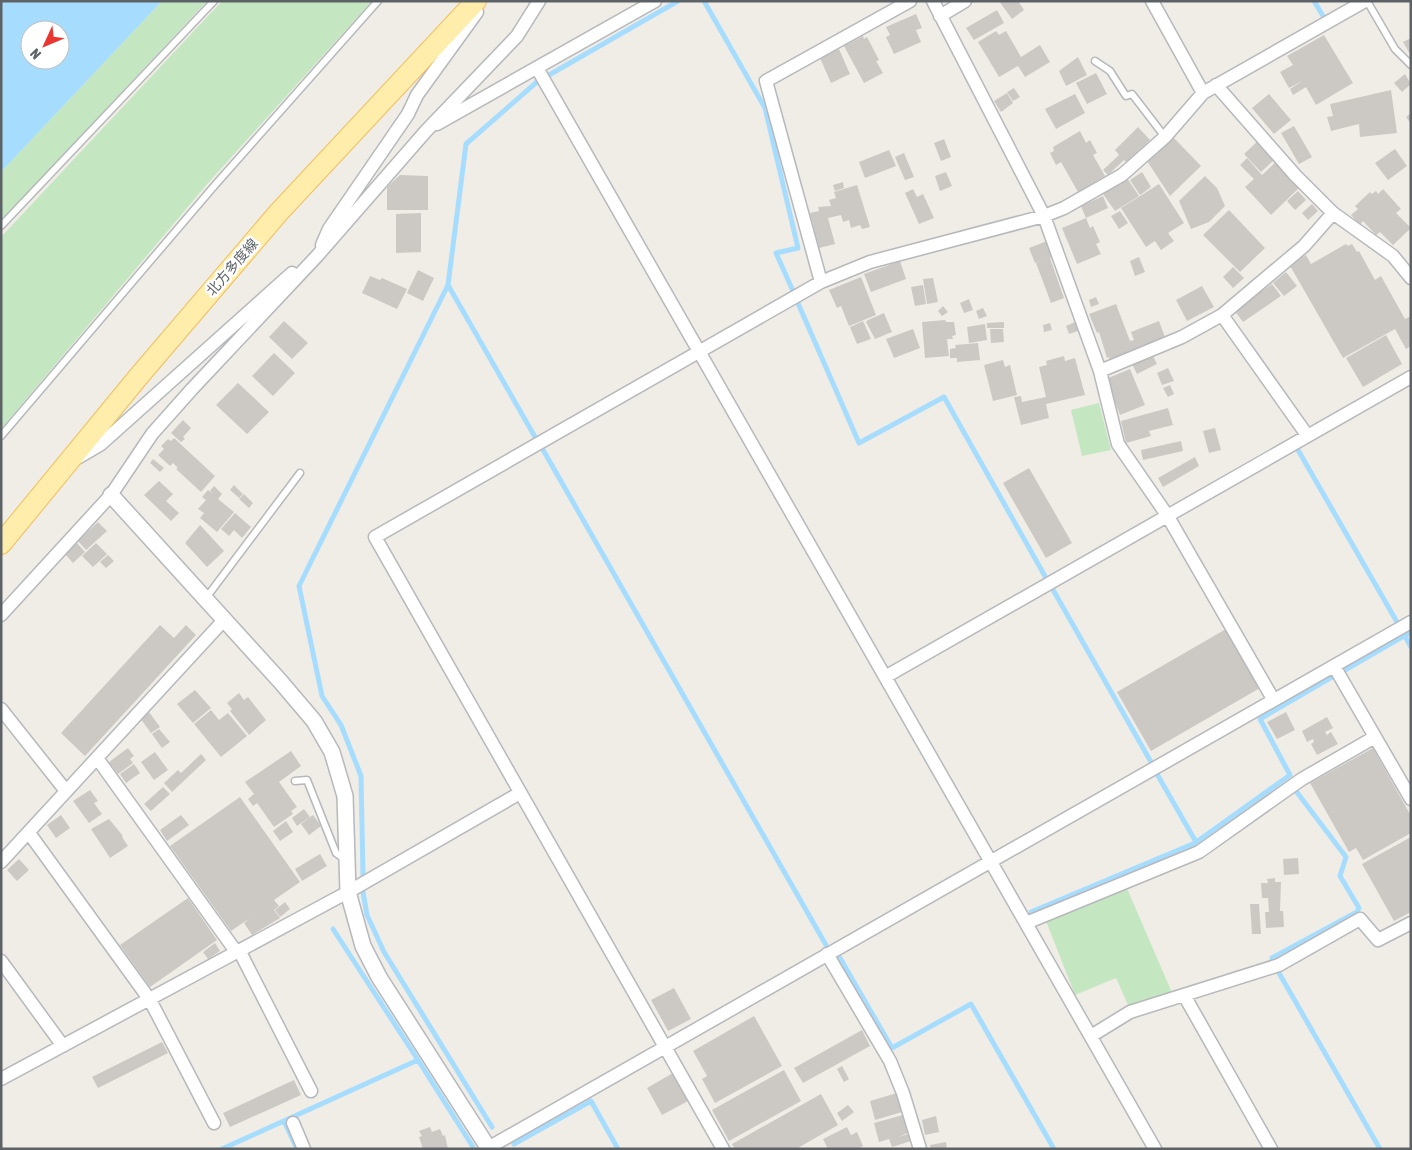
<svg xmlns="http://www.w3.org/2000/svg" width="1412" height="1150" viewBox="0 0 1412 1150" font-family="'Asap Condensed','Noto Sans JP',sans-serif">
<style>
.green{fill:#c4e7c2}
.water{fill:#a6ddff;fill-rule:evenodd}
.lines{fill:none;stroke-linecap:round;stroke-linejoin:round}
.stream{stroke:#a6ddff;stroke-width:5}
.building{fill:#ccc9c5}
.service-casing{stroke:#b6b8bc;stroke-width:9}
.minor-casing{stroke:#b6b8bc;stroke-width:15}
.tertiary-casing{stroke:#b6b8bc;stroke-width:18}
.primary-casing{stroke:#f2bf5c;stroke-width:22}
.service{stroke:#fff;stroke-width:6}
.minor{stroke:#fff;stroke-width:12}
.tertiary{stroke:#fff;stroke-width:15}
.primary{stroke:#ffedab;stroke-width:20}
.labels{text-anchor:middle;stroke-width:5;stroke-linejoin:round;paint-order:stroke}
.street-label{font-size:14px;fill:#5d6266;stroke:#fff}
</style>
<rect width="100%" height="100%" fill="#f0ede6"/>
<!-- green -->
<path class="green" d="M162 1H207L1 221V172Z
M222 1H372L208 183 1 429V237Z
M1099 403 1111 450 1082 456 1071 410Z
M1126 886 1173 995 1129 1007 1116 978 1075 995 1046 921Z"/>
<!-- water -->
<path class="water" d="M1 1H162L1 172ZM30 30H60V60H30Z"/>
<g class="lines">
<!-- stream -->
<path class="stream" d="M704 1 765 108 798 248 776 253 793 291
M1314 1 1323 16
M549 75 678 1
M448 285 535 437
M797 301 859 443 944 397 1046 578
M542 448 826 945
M1298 450 1397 622
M1052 588 1151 762
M1403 633 1411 647
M1345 670 1411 632
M1157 774 1196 842
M363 877 361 776 341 725 322 696 299 586 448 285 466 144 538 81
M363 892 367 915 384 952 492 1127
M1031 912 1195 843 1290 775 1260 719 1332 677
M333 929 418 1060
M840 958 892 1048 971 1004 1054 1149
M1273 963 1272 958 1357 912 1359 908 1340 876 1346 857 1296 791
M1279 973 1380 1149
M284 1121 297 1149
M514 1144 591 1101 618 1149
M222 1149 418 1060 473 1147"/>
</g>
<!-- building -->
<path class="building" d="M999 1H1018L1024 10 1012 19Z
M997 10 1004 23 974 40 966 28Z
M916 14 922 28 916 30 921 42 894 54 886 37 890 35 886 27Z
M996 31 999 35 1006 31 1021 57 1040 45 1050 62 1025 77 1018 66 999 77 978 42Z
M1324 35 1353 83 1316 105 1306 87 1293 95 1290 89 1302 81 1289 88 1280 72 1293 65 1287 56Z
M863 36 864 39 867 37 879 60 876 61 883 73 864 83 844 46Z
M1411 38V56L1403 42Z
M839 49 850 74 831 83 820 58Z
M1078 57 1087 75 1066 86 1059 71Z
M1096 73 1107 94 1087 104 1076 83Z
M1405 74 1411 84 1402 92 1394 83Z
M1014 88 1020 97 1013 101 1007 92Z
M1391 90 1397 133 1360 137 1359 124 1331 131 1327 117 1333 116 1330 104Z
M1007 93 1013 103 1001 112 994 101Z
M1075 94 1085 113 1056 129 1045 109Z
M1269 94 1291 120 1274 134 1252 108Z
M1411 113V124L1406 117Z
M1294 126 1312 157 1299 164 1281 133Z
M1138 127 1150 140 1126 162 1124 160 1108 175 1103 170 1119 155 1115 150Z
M1080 131 1086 143 1090 140 1097 153 1093 155 1105 176 1078 192 1061 162 1056 165 1050 153 1054 151 1053 147Z
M1173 137 1201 166 1170 196 1147 161Z
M944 139 951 157 941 161 934 143Z
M1258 141 1275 159 1261 172 1244 154Z
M1395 149 1407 166 1388 180 1375 163Z
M889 150 896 166 865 178 859 162Z
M904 153 914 177 905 180 895 157Z
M1247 158 1262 175 1277 161 1300 187 1271 215 1245 187 1254 179 1240 165Z
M946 172 952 186 940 191 935 176Z
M1142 172 1151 187 1140 195 1130 180Z
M400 175 428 176V210H387V187Z
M1205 176 1217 188 1225 206 1209 222 1191 229 1179 201Z
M1127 178 1139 196 1115 211 1103 194Z
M843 182 844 188 835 191 833 185Z
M1159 184 1184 223 1168 233 1174 241 1161 250 1155 241 1146 247 1121 208Z
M857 185 870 227 862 229 860 225 851 228 849 220 843 222 841 215 828 218 835 244 819 248 810 213 819 211 818 207 831 206 829 200 836 198 834 192Z
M913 189 917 197 923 194 934 218 919 224 905 193Z
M1383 189 1401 209 1396 213 1411 228 1393 245 1380 232 1376 235 1363 221 1360 225 1351 215 1358 209 1355 206 1370 192 1372 194 1376 191 1378 194Z
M1298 191 1306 200 1295 210 1287 201Z
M1103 196 1108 208 1086 218 1081 206Z
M1312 204 1318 211 1308 220 1302 213Z
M1229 210 1265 248 1240 272 1203 235Z
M1120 211 1128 223 1119 229 1111 216Z
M421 213V252L396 253V214Z
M1086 218 1090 228 1093 226 1100 242 1096 244 1101 254 1077 264 1062 228Z
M1047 241 1053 256 1050 258 1064 298 1051 303 1036 263 1042 260 1035 263 1029 248Z
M1346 244 1348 246 1352 244 1357 252 1359 251 1375 280 1381 276 1405 319 1411 316V346L1406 349 1395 329 1343 358 1289 264 1306 255 1311 264Z
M1139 257 1145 272 1135 276 1130 261Z
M900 261 906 279 871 292 864 274Z
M1233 267 1244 278 1233 288 1223 277Z
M418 270 434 278 423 301 407 293Z
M1286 272 1297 286 1284 296 1273 283Z
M370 276 380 280 382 278 407 289 397 309 362 293Z
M861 277 876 315 849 326 841 306 837 308 829 290Z
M933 278 938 302 927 304 923 279Z
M1272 284 1281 296 1243 322 1234 310Z
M923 285 926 304 915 306 911 287Z
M1202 286 1214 307 1187 321 1176 300Z
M1096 297 1099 304 1091 307 1089 300Z
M969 299 973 310 964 313 960 303Z
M1116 304 1130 341 1134 340 1131 332 1159 321 1165 337 1129 351 1131 354 1110 362 1109 357 1107 358 1099 332 1097 333 1089 314Z
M943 306 948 312 942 316 938 311Z
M983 308 987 316 979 319 976 311Z
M884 313 892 332 875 339 866 322 868 320Z
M945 320 946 322H954L956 335 952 336 953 339H947L949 356 925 358 922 322Z
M284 321 308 343 292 359 269 337Z
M863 321 871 339 857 344 850 327Z
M1004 322V328H987V323Z
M1075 322 1078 331 1069 334 1066 326Z
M1050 323 1052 330 1044 332 1043 325Z
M985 324 987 340 981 341 980 335 981 341 969 343 967 327Z
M913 329 920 348 894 358 886 339Z
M990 329H1003L1004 342 991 343Z
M1386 335 1402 364 1363 387 1346 358Z
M978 343 980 360 957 362V358H950V349L956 348 955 345Z
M274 353 295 373 273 396 252 376Z
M1152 354 1157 364 1137 374 1132 364Z
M1064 356 1065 361 1075 358 1085 395 1046 404 1049 418 1021 425 1014 397 1021 396 1022 402 1046 397 1039 367 1047 365 1046 361Z
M1003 360 1005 367 1010 365 1017 395 993 401 984 365Z
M1168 368 1174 381 1162 385 1157 373Z
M1130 369 1145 405 1120 415 1106 379Z
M238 383 269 412 247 434 216 405Z
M1170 385 1174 394 1168 397 1163 388Z
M1168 408 1173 425 1149 431 1151 436 1126 443 1121 421Z
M183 420 191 428 183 437 185 439 181 442 171 433Z
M1215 428 1221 450 1209 453 1203 431Z
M174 438 215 476 201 492 176 469 178 468 173 463 170 466 158 455 164 449 161 446 168 439 171 441Z
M1181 441 1183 451 1143 460 1141 450Z
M1195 457 1199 466 1163 487 1158 478Z
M153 459 164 468 160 472 150 463Z
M1029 468 1072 543 1046 558 1003 483Z
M159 481 173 494 166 501 179 513 171 521 144 495Z
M234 485 243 494 239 498 230 490Z
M214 486 222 494 218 499 234 512 217 532 200 518 204 513 198 509 206 500 202 497 208 490 214 495 210 491Z
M244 494 253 503 249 508 239 499Z
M235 513 251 527 242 538 234 530 229 536 221 529Z
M98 522 107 531 86 550 78 541Z
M200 525 224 551 207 567 185 543Z
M77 543 85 552 73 563 65 554Z
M96 543 107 554 93 567 82 556Z
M108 555 114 561 106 568 100 562Z
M160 625 174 638 186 625 196 635 85 756 61 733Z
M1226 629 1260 688 1151 751 1117 692Z
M195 690 211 708 193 723 177 704Z
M239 693 244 700 248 697 266 720 249 735 230 711 232 709 227 703Z
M211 710 219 720 228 713 247 736 221 757 194 724Z
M149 712 160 727 151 733 140 718Z
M1286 712 1295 730 1277 739 1267 722Z
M1327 717 1333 728 1325 732 1327 735 1331 732 1338 744 1317 755 1311 744 1314 742 1313 739 1307 742 1302 731Z
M159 729 170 742 162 748 152 734Z
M128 748 134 756 130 759 133 763 118 774 109 762Z
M1373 748 1411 816V833L1363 860 1356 848 1349 852 1310 783Z
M291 751 301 766 279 782 297 807 291 811 293 814 274 827 257 803 253 806 248 799 254 794 245 782Z
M155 752 168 770 154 780 141 762Z
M201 754 206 760 172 792 164 783 178 770 181 773Z
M134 764 140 773 126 783 120 774Z
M163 787 170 794 151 811 144 804Z
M90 790 98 801 94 803 102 814 89 823 73 801Z
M240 797 300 882 274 900 279 906 274 910 280 918 252 935 244 923 250 918 231 931 170 846Z
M304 809 310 817 297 826 292 818Z
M61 815 70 828 56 838 47 825Z
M181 815 189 825 167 841 160 830Z
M313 815 321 826 309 835 301 824Z
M109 819 123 836 122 837 128 846 110 858 91 829Z
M286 821 293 832 280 841 273 831Z
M1411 837V912L1394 921 1362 864Z
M320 854 327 866 302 881 295 869Z
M1298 858 1299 874 1284 875 1283 859Z
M19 859 29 870 17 881 7 870Z
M1275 878V882H1281L1280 911H1283L1284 927 1266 928 1265 912H1269L1268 898H1262L1261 883H1268L1267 879Z
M188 898 217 940 150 987 120 945Z
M285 902 290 909 280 917 275 910Z
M1250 904H1259L1261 934H1252Z
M215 943 220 951 208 959 203 952Z
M674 988 691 1019 668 1031 651 1000Z
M754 1016 782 1066 715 1103 702 1079 707 1076 693 1051Z
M862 1030 870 1046 803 1083 794 1068Z
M162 1042 168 1053 98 1088 92 1077Z
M842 1066 849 1079 844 1082 837 1069Z
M784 1070 801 1101 729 1141 712 1110Z
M673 1073 688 1101 662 1115 647 1088Z
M294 1080 301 1095 230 1127 223 1113Z
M897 1093 902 1112 875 1120 870 1101Z
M821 1094 838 1125 796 1149H735L732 1144Z
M848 1105 854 1112 842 1121 837 1113Z
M903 1115 908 1133 898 1137 908 1134 911 1141 892 1147 889 1139 879 1142 874 1123Z
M936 1116 939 1132 925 1135 922 1120Z
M430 1127 432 1132 440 1129 443 1136 445 1135 448 1149H423L419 1137 422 1136 419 1131Z
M847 1127 851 1135 857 1132 863 1146 857 1149H828L823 1139Z
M946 1142 947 1149H931L930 1145Z"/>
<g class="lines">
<!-- service casing -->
<g class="service-casing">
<path id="service" d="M1367 1 1395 49 1411 65
M1095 61 1110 71 1126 96 1132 94 1165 137
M1 226 214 1
M1 436 215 185 378 1
M206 598 300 473
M295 781 307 780 336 853 346 860"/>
</g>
<!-- minor casing -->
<g class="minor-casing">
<path id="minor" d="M933 1 1044 216 1100 371 1118 444 1167 515 1273 699
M1152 1 1203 93
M940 16 965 1
M537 68 1155 1149
M1216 85 1295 175 1333 213 1393 256 1411 278
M437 124 655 1
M322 245 329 229 408 114 417 95 477 12
M821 282 766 81 910 1
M1222 315 1307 435
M1100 371 1182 337 1222 315 1304 246 1333 213
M79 457 101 444 292 273
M1 615 111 495 152 434 192 389 317 256 426 131 517 36 539 1
M1334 666 1411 799
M885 677 1411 377
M1 709 66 791
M97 758 237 953
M29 833 150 1000 214 1123
M1 862 224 620
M1026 923 1199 852 1302 779 1375 737
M240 952 311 1091
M827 954 890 1061 903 1093 920 1149
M1 961 63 1046
M1184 995 1271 1149
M1091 1036 1130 1012 1279 965 1360 919 1378 940 1411 923
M1 1079 348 892 520 793
M293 1123 304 1149
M488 1148 1411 622
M723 1149 375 537 821 282 870 262 1044 216 1064 208 1122 175 1165 137 1203 93 1365 1"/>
</g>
<!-- tertiary casing -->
<g class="tertiary-casing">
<path id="tertiary" d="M111 495 280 681 314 721 332 752 345 796 348 892 363 946 379 977 489 1149"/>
</g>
<!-- primary casing -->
<g class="primary-casing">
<path id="primary" d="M1 544 139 376 279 212 476 1"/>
</g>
<!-- service -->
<use href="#service" class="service"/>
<!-- minor -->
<use href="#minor" class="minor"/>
<!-- tertiary -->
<use href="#tertiary" class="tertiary"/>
<!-- primary -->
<use href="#primary" class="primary"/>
</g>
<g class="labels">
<!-- street labels -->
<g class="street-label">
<text transform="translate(232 267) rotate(-49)" y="5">北方多度線</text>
</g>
</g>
<!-- border -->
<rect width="1412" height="1150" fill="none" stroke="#5d6266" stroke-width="5"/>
<!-- north arrow -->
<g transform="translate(45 45) rotate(226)"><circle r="24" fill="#ffffff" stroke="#bec0c2"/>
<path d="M0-4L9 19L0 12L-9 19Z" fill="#ea3531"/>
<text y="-8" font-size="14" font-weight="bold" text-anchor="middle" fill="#5d6266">N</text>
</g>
</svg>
